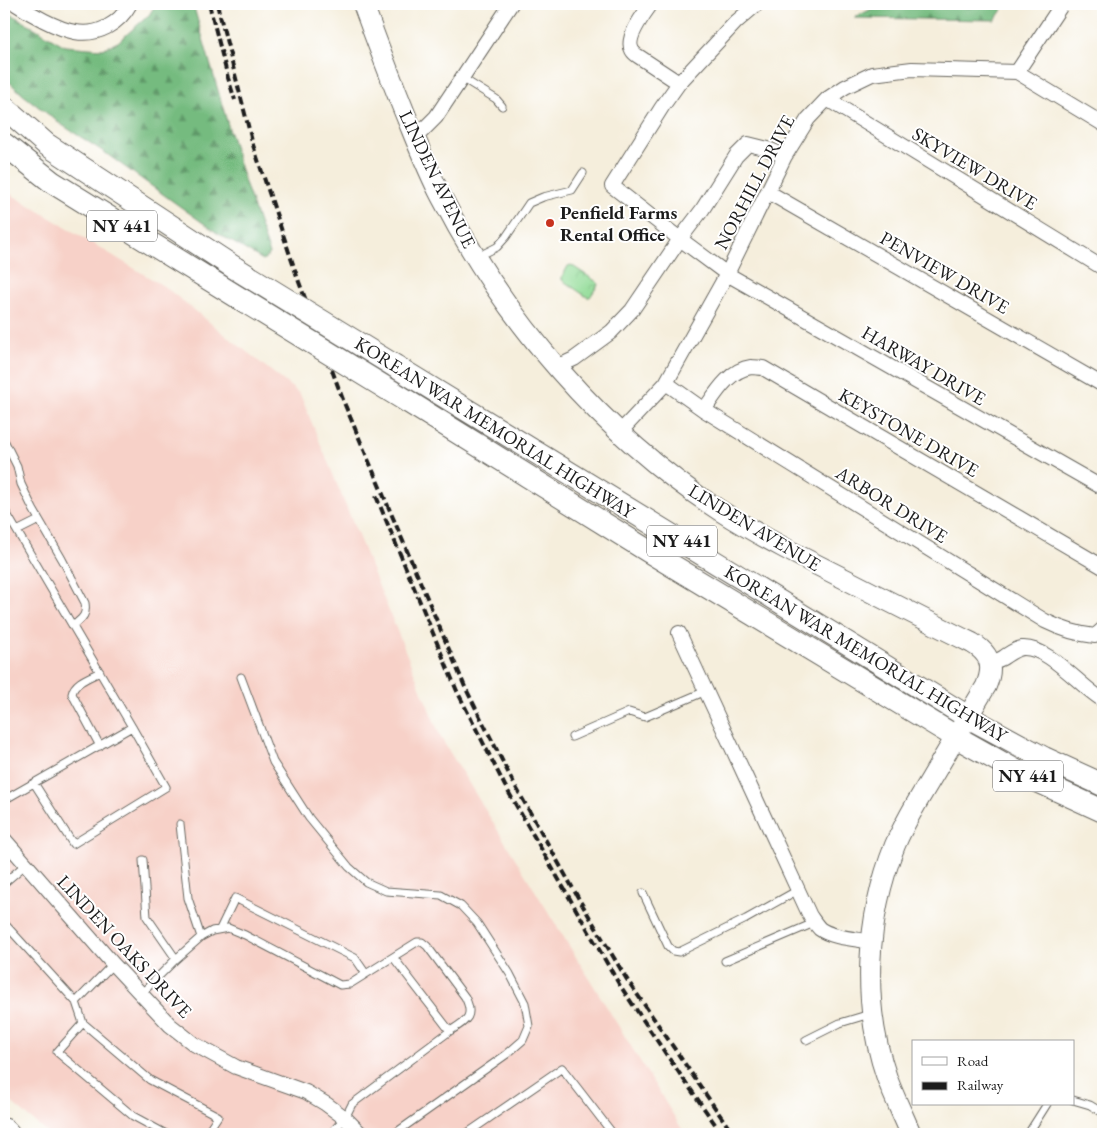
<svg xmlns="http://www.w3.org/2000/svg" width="1107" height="1138" viewBox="0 0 1107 1138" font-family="'EB Garamond',serif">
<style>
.built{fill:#f7d1c8}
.forest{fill:url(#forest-firs);stroke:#486c4e}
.park{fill:url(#park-crowns);stroke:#567c59}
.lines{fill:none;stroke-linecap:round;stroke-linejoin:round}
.lane-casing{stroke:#68665f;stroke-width:9}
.street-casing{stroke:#68665f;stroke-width:16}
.secondary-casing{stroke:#68665f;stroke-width:22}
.primary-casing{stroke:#68665f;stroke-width:24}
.highway-casing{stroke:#68665f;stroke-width:27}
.lane{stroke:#fff;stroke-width:7}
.street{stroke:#fff;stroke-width:14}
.secondary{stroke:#fff;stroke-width:20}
.primary{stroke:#fff;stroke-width:22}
.highway{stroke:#fff;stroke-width:25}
.rail{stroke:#1c1c1c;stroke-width:4;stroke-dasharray:8 4;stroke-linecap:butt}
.primary-bridge-casing{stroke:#68665f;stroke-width:24;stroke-linecap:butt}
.primary-bridge{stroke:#fff;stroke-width:22}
.poi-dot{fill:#c8321e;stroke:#fff;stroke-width:2}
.labels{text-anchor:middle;stroke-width:4;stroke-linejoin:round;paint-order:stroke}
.shield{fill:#fff;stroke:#606060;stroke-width:1}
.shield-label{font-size:18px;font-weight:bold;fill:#1c1c1c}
.street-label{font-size:19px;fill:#1c1c1c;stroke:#fff}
.poi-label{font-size:19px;font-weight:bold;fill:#1c1c1c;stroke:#fff;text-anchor:start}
</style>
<defs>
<pattern id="forest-firs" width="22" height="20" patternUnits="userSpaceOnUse" patternTransform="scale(1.25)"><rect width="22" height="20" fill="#74bb7f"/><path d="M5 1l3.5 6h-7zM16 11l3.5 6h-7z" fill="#5e9767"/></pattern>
<pattern id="park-crowns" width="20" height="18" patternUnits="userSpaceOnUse" patternTransform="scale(1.25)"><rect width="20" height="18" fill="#91db96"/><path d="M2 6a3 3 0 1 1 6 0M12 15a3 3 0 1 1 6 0" fill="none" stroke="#7cbb81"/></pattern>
</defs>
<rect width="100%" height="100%" fill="#fff"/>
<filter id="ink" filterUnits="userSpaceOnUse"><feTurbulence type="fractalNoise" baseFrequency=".02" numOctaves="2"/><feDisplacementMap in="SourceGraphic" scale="10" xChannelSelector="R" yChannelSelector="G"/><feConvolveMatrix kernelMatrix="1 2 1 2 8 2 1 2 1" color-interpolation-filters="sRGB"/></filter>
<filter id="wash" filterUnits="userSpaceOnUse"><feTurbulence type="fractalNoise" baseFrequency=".0096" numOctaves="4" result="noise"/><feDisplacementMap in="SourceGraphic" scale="20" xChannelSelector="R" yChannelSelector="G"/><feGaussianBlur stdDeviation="1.12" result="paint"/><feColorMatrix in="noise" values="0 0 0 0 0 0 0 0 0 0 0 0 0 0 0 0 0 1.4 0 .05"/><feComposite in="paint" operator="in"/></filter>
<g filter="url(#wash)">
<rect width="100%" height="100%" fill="#f5eedc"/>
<!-- built -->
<path class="built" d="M4 188 9 193 165 287 300 394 441 738 685 1134H49L4 1096Z"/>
<!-- forest -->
<path class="forest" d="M156 4H193L243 177 270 254 263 260 217 233 104 152 62 125 22 94 4 77V10L65 46 102 49 118 42 149 15Z
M881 4H1006L995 20 854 18Z"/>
<!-- park -->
<path class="park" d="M571 265 597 282 598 285 590 297H587L562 280V277L568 266Z"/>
</g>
<g filter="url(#ink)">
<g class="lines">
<!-- lane casing -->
<g class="lane-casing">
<path id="lane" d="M462 78 496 99 502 106
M477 257 497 247 506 237 529 203 543 197 572 190 583 173
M5 442 17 466 21 484 33 509 62 559 85 603C87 616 82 618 73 626
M4 509 132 727
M17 531 39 520
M100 672C90 677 74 682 72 694L100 746
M241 677 273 762 309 818 349 867 366 882 386 891 441 895 461 906 477 923 510 974 525 1003 529 1026 523 1040 507 1054 394 1134
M572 737 629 712 645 717 706 691
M4 800 132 727 166 787 73 844 34 783
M180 824 188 898 201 937
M143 860 147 917 176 959
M4 883 25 865
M643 893 668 946 673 951 679 952 746 919 798 890
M4 923 76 1002 113 964
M220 929 235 898 355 958 366 974
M393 957 417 942H422L427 946 465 997C475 1017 466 1021 450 1031
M725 961 814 923
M141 994 176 959 201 937 212 931 228 928 245 935 340 985 350 984 393 957 450 1031 352 1104 345 1118 330 1134
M76 1002 83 1023 150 1080 218 1116 206 1134
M83 1023 57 1052 133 1116 166 1134
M806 1040 840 1023 870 1014
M1073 1100 1090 1105 1103 1113
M466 1134 562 1068 613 1134
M1028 1134 1047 1104"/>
</g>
<!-- street casing -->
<g class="street-casing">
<path id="street" d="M16 4C31 14 57 29 75 32 98 36 119 24 130 4
M651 4C644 14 625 38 632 50 632 51 637 56 638 56L679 83
M757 4 736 22 679 83 662 107 612 186 680 239 727 274 1103 488
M1017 72 1062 4
M827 99 1103 268
M414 135 422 131 436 117 511 4
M768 192 1103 385
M557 367 574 359 611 332 632 310 680 239 702 210 736 156 748 144 768 149 785 156
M666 383 704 410 1045 621C1061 629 1077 634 1095 636L1103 629
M704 410C716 393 729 370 751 367 755 367 760 368 763 368L1103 567
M620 432 666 383 727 274 785 156 808 119 827 99 845 87 872 74 912 69 1017 72 1103 124
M679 633 810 916C813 920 816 925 820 929 832 938 858 939 872 942
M990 663C995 661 1000 660 1004 657 1010 653 1015 649 1022 648 1049 646 1080 687 1103 700
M4 839 113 964 170 1025 194 1044 236 1067 306 1092 326 1104 345 1118 361 1134"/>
</g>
<!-- secondary casing -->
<g class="secondary-casing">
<path id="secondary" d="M363 4C376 40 390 76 404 111 416 140 427 169 441 196 504 319 603 435 719 510 761 537 805 559 849 581 890 602 931 623 972 643 991 654 994 667 986 686L916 804C908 818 901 831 895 845 866 918 861 1003 887 1078 894 1097 903 1115 911 1134"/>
</g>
<!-- primary casing -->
<g class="primary-casing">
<path id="primary" d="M4 107 46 144 235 268
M4 144 52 182 244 301
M395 366 968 717 1044 758 1103 785
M407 401 648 551 956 737 1020 773 1103 811"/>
</g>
<!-- highway casing -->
<g class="highway-casing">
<path id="highway" d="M4 1131 7 1134"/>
</g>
<!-- lane -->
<use href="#lane" class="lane"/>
<!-- street -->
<use href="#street" class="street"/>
<!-- secondary -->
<use href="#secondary" class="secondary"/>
<!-- primary -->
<use href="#primary" class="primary"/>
<!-- highway -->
<use href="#highway" class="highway"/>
<!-- rail -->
<path class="rail" d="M209 4 228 78 235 100
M217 4 253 145 299 282 345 405 465 687 513 782 580 901 626 978 733 1134
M376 496 457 691 505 786 619 984 668 1057 722 1134"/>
<!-- primary-bridge casing -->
<g class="primary-bridge-casing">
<path id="primary-bridge" d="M235 268 395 366
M244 301 407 401"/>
</g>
<!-- primary-bridge -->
<use href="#primary-bridge" class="primary-bridge"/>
</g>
</g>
<!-- markers -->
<circle class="poi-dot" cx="550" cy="223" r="5"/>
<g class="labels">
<!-- shield labels -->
<g class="shield">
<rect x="87" y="210.5" width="70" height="31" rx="4"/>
<rect x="647" y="525.5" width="70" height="31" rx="4"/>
<rect x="993" y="760.5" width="70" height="31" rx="4"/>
</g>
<g class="shield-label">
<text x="122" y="232">NY 441</text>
<text x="682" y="547">NY 441</text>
<text x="1028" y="782">NY 441</text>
</g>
<!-- street labels -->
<g class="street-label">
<text transform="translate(975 168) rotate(31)" y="7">SKYVIEW DRIVE</text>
<text transform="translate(438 179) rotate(64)" y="7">LINDEN AVENUE</text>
<text transform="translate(754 182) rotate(-62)" y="7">NORHILL DRIVE</text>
<text transform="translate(945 272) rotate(30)" y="7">PENVIEW DRIVE</text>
<text transform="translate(924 365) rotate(30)" y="7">HARWAY DRIVE</text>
<text transform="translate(495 427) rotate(32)" y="7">KOREAN WAR MEMORIAL HIGHWAY</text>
<text transform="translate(909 432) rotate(30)" y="7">KEYSTONE DRIVE</text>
<text transform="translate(892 504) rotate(32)" y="7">ARBOR DRIVE</text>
<text transform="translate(755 527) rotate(31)" y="7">LINDEN AVENUE</text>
<text transform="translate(866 653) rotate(31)" y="7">KOREAN WAR MEMORIAL HIGHWAY</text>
<text transform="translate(125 946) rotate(47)" y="7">LINDEN OAKS DRIVE</text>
</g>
<!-- poi labels -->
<g class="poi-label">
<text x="560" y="219">Penfield Farms<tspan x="560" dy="22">Rental Office</tspan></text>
</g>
</g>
<!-- margin -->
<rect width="1107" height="1138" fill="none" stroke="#fff" stroke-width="20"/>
<!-- legend -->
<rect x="912" y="1040" width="162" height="65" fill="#ffffff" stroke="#a4a4a4"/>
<rect x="922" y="1057" width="25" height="8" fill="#ffffff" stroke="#a4a4a4"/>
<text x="957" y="1066" font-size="15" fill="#1c1c1c">Road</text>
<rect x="922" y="1082" width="25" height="8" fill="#1c1c1c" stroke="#a4a4a4"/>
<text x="957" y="1090" font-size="15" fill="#1c1c1c">Railway</text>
</svg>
